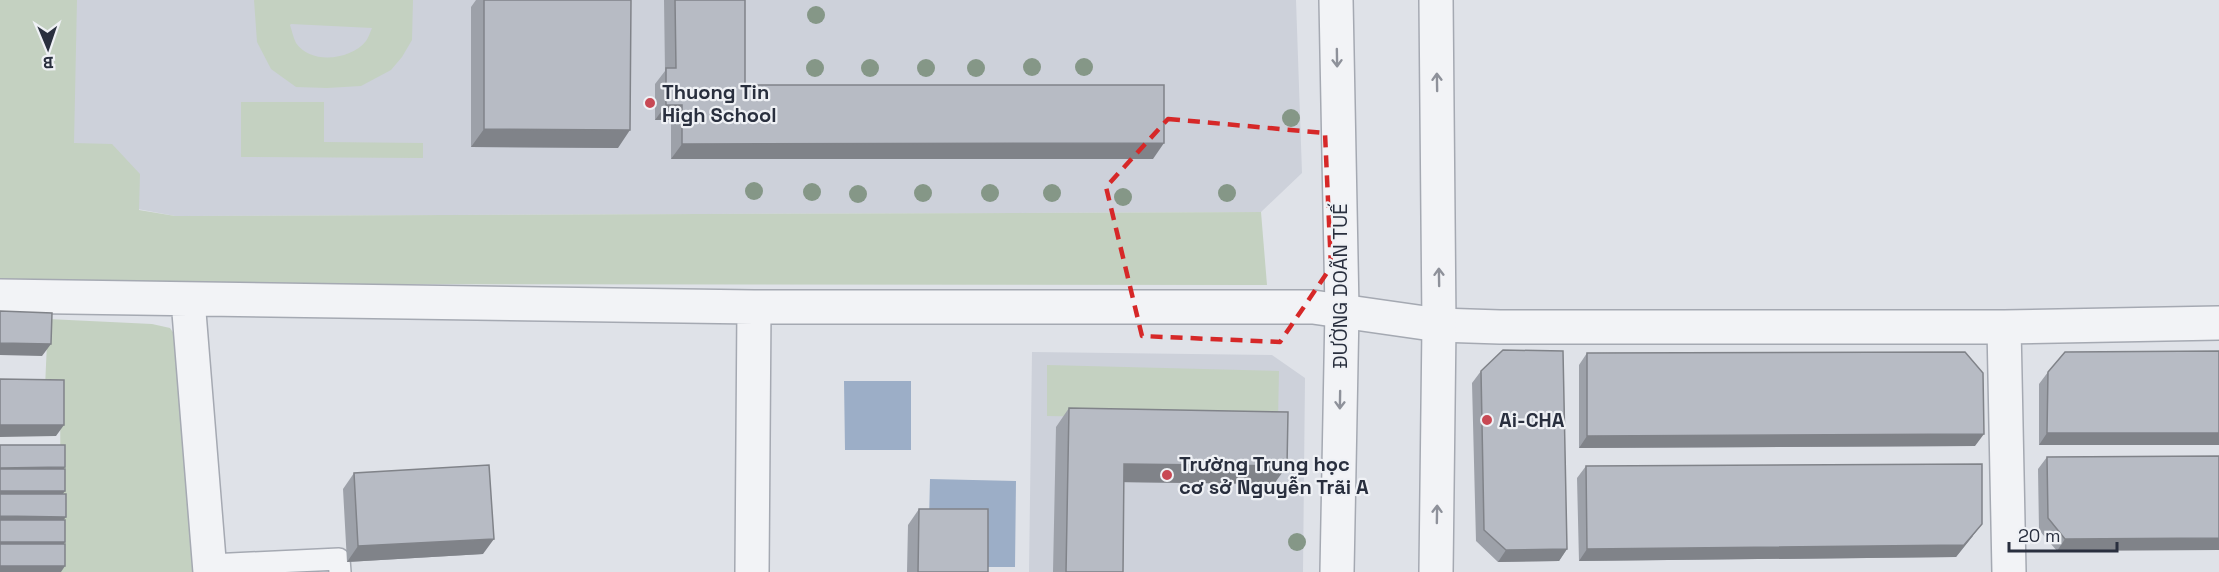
<svg xmlns="http://www.w3.org/2000/svg" width="2219" height="572" viewBox="0 0 2219 572" font-family="'Space Grotesk',sans-serif">
<style>
.built{fill:#cdd1da}
.green{fill:#c4d1c1;fill-rule:evenodd}
.water{fill:#9caec7}
.lines{fill:none;stroke-linecap:round;stroke-linejoin:round}
.service-casing{stroke:#a5a9b2;stroke-width:24}
.minor-casing{stroke:#a5a9b2;stroke-width:36}
.tertiary-casing{stroke:#a5a9b2;stroke-width:36}
.service{stroke:#f2f3f6;stroke-width:21}
.minor{stroke:#f2f3f6;stroke-width:33}
.tertiary{stroke:#f2f3f6;stroke-width:33}
.tree{fill:#859787}
.wall{fill:#9da1a9}
.shaded-wall{fill:#808389}
.building{fill:#b7bbc4;stroke:#808389;stroke-width:1.5}
.oneway{stroke:#8e919a}
.marked{fill:none;stroke:#d62828;stroke-width:4.5;stroke-dasharray:12 8;stroke-linejoin:round}
.poi-dot{fill:#c84954;stroke:#eff1f5;stroke-width:2}
.labels{text-anchor:middle;stroke-width:4.5;stroke-linejoin:round;paint-order:stroke}
.poi-label{font-size:20px;font-weight:bold;fill:#292f3e;stroke:#eff1f5;text-anchor:start}
.street-label{font-size:20px;fill:#292f3e;stroke:#eff1f5}
</style>
<rect width="100%" height="100%" fill="#dfe2e8"/>
<!-- built -->
<path class="built" d="M0 0H1296L1302 173 1261 212 175 216 95 201Z
M1032 352 1272 355 1305 378 1303 572H1029Z"/>
<!-- green -->
<path class="green" d="M0 0H77L74 143 112 144 140 174 139 210 175 216 1261 212 1267 285 329 284 0 281Z
M254 0H413L412 40 402 57 391 70 361 86 327 88 296 87 271 69 257 42ZM290 25 291 24 372 28C370 32 369 37 366 41 351 60 311 65 296 43 293 37 292 31 290 25Z
M241 102H324V142L423 143V158L241 157Z
M48 319 152 324 170 328 181 344 193 572H61L60 388H45Z
M1047 365 1279 371 1278 420 1047 416Z"/>
<!-- water -->
<path class="water" d="M844 381H911V450H845Z
M930 479 1016 481 1015 567H979L929 521Z"/>
<g class="lines">
<!-- service casing -->
<g class="service-casing">
<path id="service" d="M210 565 339 559 340 572"/>
</g>
<!-- minor casing -->
<g class="minor-casing">
<path id="minor" d="M0 296 754 307H1313L1439 325 1500 327H2004L2219 323
M188 300 210 572
M2004 327 2009 572
M752 572 754 307"/>
</g>
<!-- tertiary casing -->
<g class="tertiary-casing">
<path id="tertiary" d="M1336 0 1342 310 1337 572
M1436 0 1439 325 1436 572"/>
</g>
<!-- service -->
<use href="#service" class="service"/>
<!-- minor -->
<use href="#minor" class="minor"/>
<!-- tertiary -->
<use href="#tertiary" class="tertiary"/>
</g>
<!-- trees -->
<g class="tree">
<circle cx="816" cy="15" r="9"/>
<circle cx="1032" cy="67" r="9"/>
<circle cx="1084" cy="67" r="9"/>
<circle cx="815" cy="68" r="9"/>
<circle cx="870" cy="68" r="9"/>
<circle cx="926" cy="68" r="9"/>
<circle cx="976" cy="68" r="9"/>
<circle cx="1291" cy="118" r="9"/>
<circle cx="754" cy="191" r="9"/>
<circle cx="812" cy="192" r="9"/>
<circle cx="923" cy="193" r="9"/>
<circle cx="990" cy="193" r="9"/>
<circle cx="1052" cy="193" r="9"/>
<circle cx="1227" cy="193" r="9"/>
<circle cx="858" cy="194" r="9"/>
<circle cx="1123" cy="197" r="9"/>
<circle cx="1297" cy="542" r="9"/>
</g>
<!-- wall -->
<path class="wall" d="M476 0H631L618 148 471 147V7Z
M664 0H745V85L1153 159H671V120H655V84L665 71Z
M2219 351V445H2039V384L2048 372Z
M1587 353 1975 446 1579 448V365Z
M1481 371 1567 549 1559 561 1498 562 1476 541 1472 383Z
M1069 408 1274 484 1124 482 1123 572H1053L1056 427Z
M2219 456 2057 551 2039 530 2038 469 2047 457Z
M1586 466 1973 536 1956 557 1579 561 1577 478Z
M354 473 483 554 347 562 343 489Z
M919 509 988 572H907L908 525Z"/>
<!-- shaded-wall -->
<path class="shaded-wall" d="M666 105H682L671 120H655Z
M484 129 630 130 618 148 471 147Z
M1164 143 1153 159H671L682 144Z
M0 343 51 344 42 356 0 355Z
M0 425H64L56 436 0 437Z
M2047 433H2219V445H2039Z
M1984 434 1975 446 1579 448 1587 436Z
M1124 464 1287 466 1274 484 1111 482Z
M65 467 56 479H0V468Z
M0 491H65L56 503H0Z
M0 516 66 517 57 528H0Z
M1982 524 1956 557 1579 561 1587 549Z
M2219 538V550L2057 551 2065 539Z
M494 539 483 554 347 562 358 546Z
M0 542H65L57 554H0Z
M1567 549 1559 561 1498 562 1506 550Z
M0 566H65L61 572H0Z"/>
<!-- building -->
<path class="building" d="M484 0H631L630 130 484 129Z
M675 0H745V85H1164V143L682 144V105H666V68H676Z
M0 311 52 313 51 344 0 343Z
M1503 350 1563 351 1567 549 1506 550 1484 530 1481 371Z
M2219 351V433H2047L2048 372 2065 352Z
M1965 352 1983 373 1984 434 1587 436V353Z
M0 379 64 380V425H0Z
M1069 408 1288 412 1287 466 1124 464 1123 572H1066Z
M0 445H65V467L0 468Z
M2219 456V538L2065 539 2048 518 2047 457Z
M1982 464V524L1964 545 1587 549 1586 466Z
M489 465 494 539 358 546 354 473Z
M0 469H65V491H0Z
M0 494H66V517L0 516Z
M919 509H988V572H918Z
M0 520H65V542H0Z
M0 544H65V566H0Z"/>
<!-- one-way arrows -->
<defs><path id="oneway-shaft" d="M-6 0H5M1.5-3L5.5 0L1.5 3" fill="none" stroke-width="1.6" stroke-linecap="round" stroke-linejoin="round" transform="scale(1.5)"/></defs>
<g class="oneway">
<use href="#oneway-shaft" transform="translate(1337 58) rotate(89)"/>
<use href="#oneway-shaft" transform="translate(1437 82) rotate(-91)"/>
<use href="#oneway-shaft" transform="translate(1439 277) rotate(-91)"/>
<use href="#oneway-shaft" transform="translate(1340 400) rotate(91)"/>
<use href="#oneway-shaft" transform="translate(1437 514) rotate(-89)"/>
</g>
<!-- marked area -->
<path class="marked" d="M1168 119 1325 133 1331 267 1280 342 1142 336 1106 187Z"/>
<!-- markers -->
<g class="poi-dot">
<circle cx="650" cy="103" r="6"/>
<circle cx="1487" cy="420" r="6"/>
<circle cx="1167" cy="475" r="6"/>
</g>
<g class="labels">
<!-- poi labels -->
<g class="poi-label">
<text x="662" y="99">Thuong Tin<tspan x="662" dy="23">High School</tspan></text>
<text x="1499" y="427">Ai-CHA</text>
<text x="1179" y="471">Trường Trung học<tspan x="1179" dy="23">cơ sở Nguyễn Trãi A</tspan></text>
</g>
<!-- street labels -->
<g class="street-label">
<text transform="translate(1340 286) rotate(-90)" y="7">ĐƯỜNG DOÃN TUẾ</text>
</g>
</g>
<!-- north arrow -->
<g transform="translate(48 48) rotate(178)" stroke="#eff1f5" stroke-width="4.5" paint-order="stroke">
<path d="M0-4.5L10 22L0 15L-10 22Z" fill="#292f3e"/>
<text y="-9" font-size="16" font-weight="bold" text-anchor="middle" fill="#292f3e">B</text>
</g>
<!-- scale -->
<path d="M2009 542v9h108v-9" fill="none" stroke="#292f3e" stroke-width="3"/>
<text x="2018" y="542" font-size="18" fill="#292f3e" stroke="#eff1f5" stroke-width="4.5" paint-order="stroke">20 m</text>
</svg>
